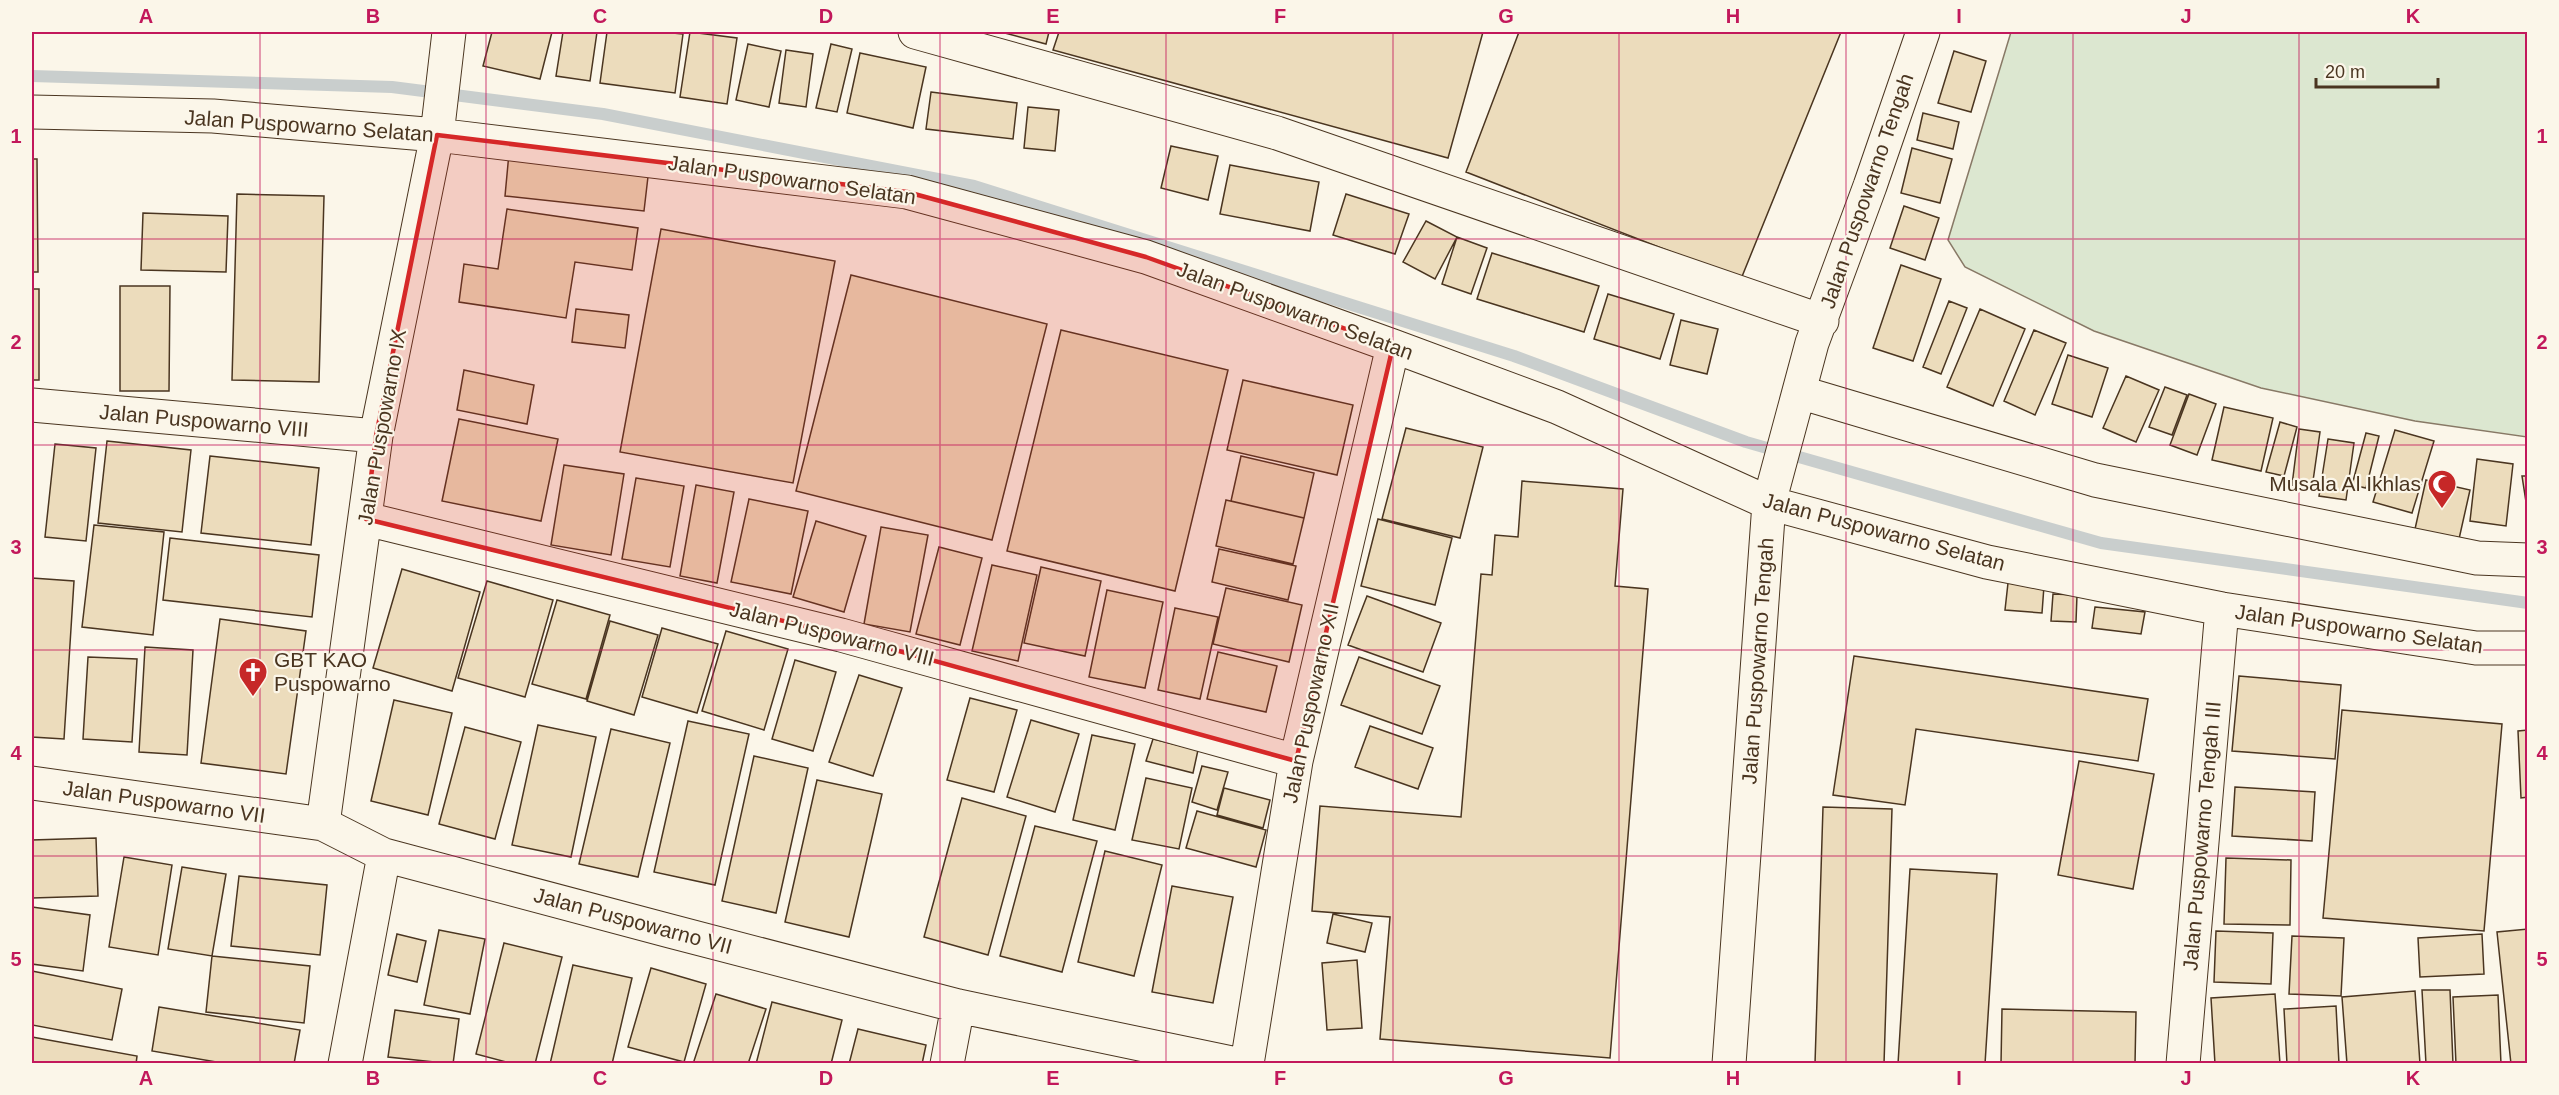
<svg xmlns="http://www.w3.org/2000/svg" width="2559" height="1095" viewBox="0 0 2559 1095" font-family="Helvetica,sans-serif">
<style>
.green{fill:#dce7d0;stroke:#887966;stroke-width:1.5}
.lines{fill:none;stroke-linecap:round;stroke-linejoin:round}
.stream{stroke:#c9cecd;stroke-width:12}
.building{fill:#ecdcbc;stroke:#4a3520;stroke-width:1.5}
.street-casing{stroke:#4a3520;stroke-width:35}
.street{stroke:#fbf6e9;stroke-width:33}
.marked{fill:#d62828;fill-opacity:0.2;stroke:#d62828;stroke-width:4.5;stroke-linejoin:round}
.grid{fill:none;stroke:#c2185b;stroke-width:1.5;stroke-opacity:0.55}
.labels{text-anchor:middle;stroke-width:4.5;stroke-linejoin:round;paint-order:stroke}
.street-label{font-size:21px;fill:#4a3520;stroke:#fbf6e9}
.poi-label{font-size:21px;fill:#4a3520;stroke:#fbf6e9;text-anchor:end}
.neatline{fill:none;stroke:#c2185b;stroke-width:2}
.grid-label{font-size:20px;text-anchor:middle;font-weight:bold;fill:#c2185b}
</style>
<rect width="100%" height="100%" fill="#fbf6e9"/>
<!-- green -->
<path class="green" d="M2011 32H2527V437L2415 421 2261 388 2094 331 1965 267 1948 240Z"/>
<g class="lines">
<!-- stream -->
<path class="stream" d="M32 76 392 87 603 114 974 186 1514 356 1746 442 2101 543 2528 603"/>
</g>
<!-- building -->
<path class="building" d="M492 32H552L540 79 483 66Z
M563 32H597L590 81 556 76Z
M607 32H662L683 34 675 93 600 83Z
M690 32 737 38 727 104 680 97Z
M1001 32H1049L1046 44Z
M1059 32H1483L1448 158 1053 50Z
M1519 32H1841L1741 279 1466 172Z
M748 44 781 51 769 107 736 100Z
M831 44 852 49 837 112 816 108Z
M786 50 813 54 806 107 779 103Z
M1954 51 1986 61 1971 112 1938 103Z
M860 53 926 67 913 128 847 113Z
M931 92 1017 103 1013 139 926 129Z
M1028 107 1059 110 1055 151 1024 148Z
M1923 113 1959 122 1953 149 1917 140Z
M1171 146 1218 156 1208 200 1161 188Z
M1912 148 1952 159 1940 203 1901 193Z
M509 153 649 168 644 211 505 196Z
M32 159H37L38 272H32Z
M1230 165 1319 182 1310 231 1220 214Z
M237 194 324 196 319 382 232 380Z
M1346 194 1409 214 1395 254 1333 235Z
M1904 206 1939 218 1925 260 1890 248Z
M507 209 638 228 632 270 575 262 566 318 459 302 464 264 498 269Z
M143 213 228 216 226 272 141 270Z
M1426 221 1457 237 1435 279 1403 262Z
M661 229 835 261 793 483 620 452Z
M1457 237 1487 248 1471 294 1442 284Z
M1492 253 1599 286 1584 332 1477 299Z
M1901 265 1941 279 1913 361 1873 348Z
M851 275 1047 324 992 540 796 491Z
M120 286H170L169 391H120Z
M32 289H39V380H32Z
M1608 294 1674 314 1660 359 1594 339Z
M1949 301 1967 308 1941 374 1923 367Z
M576 309 629 315 625 348 572 342Z
M1980 309 2025 329 1993 406 1947 387Z
M1681 320 1718 329 1707 374 1670 365Z
M1061 330 1228 370 1175 591 1007 551Z
M2034 330 2066 343 2035 415 2004 401Z
M2068 355 2108 368 2092 417 2052 404Z
M464 370 534 385 527 424 457 410Z
M2126 376 2159 390 2136 442 2103 428Z
M1243 380 1353 405 1337 475 1227 450Z
M2165 387 2187 395 2172 435 2149 427Z
M2189 394 2216 404 2197 455 2170 445Z
M2224 407 2273 418 2261 471 2212 460Z
M459 419 558 439 541 521 442 501Z
M2280 422 2297 427 2284 476 2266 472Z
M1406 428 1483 447 1460 538 1382 519Z
M2299 429 2320 432 2312 488 2292 485Z
M2395 430 2434 441 2412 513 2373 502Z
M2366 433 2379 436 2366 488 2352 485Z
M2328 439 2354 443 2346 500 2319 496Z
M107 441 191 450 182 532 98 523Z
M55 444 96 448 86 541 45 537Z
M210 456 319 468 311 545 201 533Z
M1241 456 1314 473 1304 518 1231 501Z
M2477 459 2513 464 2506 526 2470 521Z
M564 465 624 474 611 555 551 545Z
M2522 476H2528V515Z
M636 478 684 486 670 567 622 559Z
M2426 480 2470 490 2459 539 2415 529Z
M1522 481 1623 489 1615 586 1648 589 1610 1058 1380 1039 1390 917 1312 911 1320 806 1461 817 1481 574 1492 575 1495 535 1518 537Z
M696 485 734 492 717 583 680 576Z
M749 499 808 511 791 594 731 582Z
M1226 500 1304 518 1293 564 1216 546Z
M1378 519 1452 538 1435 605 1361 586Z
M816 521 866 536 844 612 793 597Z
M94 525 164 532 153 635 82 627Z
M881 527 928 535 910 632 864 624Z
M170 538 319 555 312 617 163 600Z
M939 547 982 558 960 645 916 634Z
M1219 549 1296 566 1288 600 1212 582Z
M992 565 1037 575 1018 661 972 651Z
M1041 567 1101 581 1085 656 1024 643Z
M402 569 480 592 452 691 373 668Z
M32 578 74 581 64 739 32 737Z
M487 581 553 600 525 697 458 678Z
M2008 583 2044 586 2042 613 2005 610Z
M1226 588 1302 605 1289 662 1213 644Z
M1107 590 1163 602 1145 688 1089 677Z
M2053 594 2077 595 2076 622 2051 621Z
M1367 596 1441 623 1423 672 1348 645Z
M557 600 610 615 586 699 532 684Z
M2095 607 2145 612 2141 634 2092 628Z
M1175 608 1218 617 1200 699 1158 690Z
M220 619 306 631 286 774 201 763Z
M610 621 658 635 634 715 587 701Z
M662 628 718 644 697 713 642 697Z
M726 631 788 649 764 730 702 711Z
M145 647 193 650 187 755 139 752Z
M1218 652 1277 666 1266 712 1207 699Z
M1854 656 2148 699 2138 761 1916 729 1905 805 1833 795Z
M88 657 137 659 132 742 83 739Z
M1359 657 1440 686 1422 734 1341 705Z
M795 660 836 672 813 751 772 739Z
M859 675 902 688 873 776 829 762Z
M2239 676 2341 685 2335 759 2232 751Z
M970 698 1017 710 994 792 947 780Z
M394 700 452 713 428 815 371 801Z
M2342 710 2502 724 2484 931 2323 918Z
M1031 720 1079 734 1055 812 1007 797Z
M688 721 749 734 715 885 654 872Z
M538 725 596 737 571 857 512 845Z
M1370 726 1433 748 1418 789 1355 767Z
M465 727 521 742 495 839 439 824Z
M611 729 670 743 638 877 579 864Z
M2528 730V797L2521 798 2518 731Z
M1092 735 1135 744 1115 830 1073 820Z
M1153 739 1198 750 1193 773 1146 761Z
M754 756 808 768 776 913 722 901Z
M2079 761 2154 774 2133 889 2058 875Z
M1202 766 1228 772 1217 810 1192 802Z
M1146 778 1192 788 1179 849 1132 840Z
M817 780 882 794 849 937 785 922Z
M2235 787 2315 792 2312 841 2232 836Z
M1224 788 1270 800 1263 828 1217 815Z
M962 798 1026 816 988 955 924 937Z
M1823 807 1892 809 1884 1064H1815Z
M1197 811 1266 830 1256 867 1186 848Z
M1035 826 1097 841 1062 972 1000 956Z
M96 838 98 896 32 898V840Z
M1105 851 1162 865 1134 976 1078 962Z
M124 857 172 865 158 955 109 947Z
M2226 858 2291 860 2290 925 2224 924Z
M182 867 226 874 212 956 168 949Z
M1910 869 1997 874 1985 1064H1898Z
M239 876 327 885 320 955 231 946Z
M1172 886 1233 897 1213 1003 1152 992Z
M32 907 90 915 83 971 32 964Z
M1333 914 1372 923 1365 952 1327 943Z
M2528 929V1064H2511L2497 932Z
M439 930 485 939 470 1014 424 1005Z
M2216 931 2273 933 2271 984 2214 982Z
M397 934 426 941 417 982 388 975Z
M2482 934 2484 974 2420 977 2418 938Z
M2292 936 2344 938 2341 996 2289 994Z
M504 943 562 957 535 1064H514L476 1054Z
M212 956 310 966 304 1023 206 1012Z
M1357 960 1362 1028 1327 1030 1322 963Z
M573 965 632 978 612 1064H550Z
M651 968 706 984 684 1062 628 1047Z
M32 971 122 989 112 1040 32 1025Z
M2422 990H2450L2453 1064H2426Z
M2415 991 2420 1064H2347L2342 997Z
M716 994 766 1009 748 1064H693Z
M2275 994 2280 1064H2215L2211 998Z
M2498 995 2501 1064H2456L2453 997Z
M772 1002 842 1020 831 1064H756Z
M2336 1006 2339 1064H2287L2284 1009Z
M159 1007 300 1030 294 1064H228L152 1051Z
M2002 1009 2136 1012 2135 1064H2001Z
M395 1010 459 1019 453 1064 388 1057Z
M858 1029 926 1045 922 1064H849Z
M32 1037 137 1056 136 1064H32Z"/>
<g class="lines">
<!-- street casing -->
<g class="street-casing">
<path id="street" d="M915 32 1277 133 1822 321
M32 112 213 116 437 135 907 192 1146 257 1393 346 1557 407 1769 503 1987 562 2222 609 2476 648H2528
M1799 392 2095 480 2477 558 2528 560
M32 405 376 436
M366 519 841 635 1296 761
M32 783 323 824 384 855 670 931 958 1006 1236 1064
M323 824 376 436 437 135 449 32
M345 1064 384 855
M947 1064 958 1006
M1247 1064 1296 761 1393 346
M1729 1064 1769 503 1812 343 1870 186 1923 32
M2183 1064 2222 609"/>
</g>
<!-- street -->
<use href="#street" class="street"/>
</g>
<!-- marked area -->
<path class="marked" d="M437 135 907 192 1146 257 1393 346 1296 761 841 635 366 519 376 436Z"/>
<!-- grid -->
<path class="grid" d="M260 32V1064M486 32V1064M713 32V1064M940 32V1064M1166 32V1064M1393 32V1064M1619 32V1064M1846 32V1064M2073 32V1064M2299 32V1064M32 239H2528M32 445H2528M32 650H2528M32 856H2528"/>
<!-- icons -->
<defs>
<g id="mosque-pin" transform="scale(1.5)"><path d="M0 17L-7.5 6A9.5 9.5 0 1 1 7.5 6Z" fill="#c62828" stroke="#fbf6e9"/><path d="M3.5-4.9A6 6 0 1 0 3.5 4.9A5 5 0 1 1 3.5-4.9Z" fill="#fff"/></g>
<g id="church-pin" transform="scale(1.5)"><path d="M0 17L-7.5 6A9.5 9.5 0 1 1 7.5 6Z" fill="#c62828" stroke="#fbf6e9"/><path d="M-1.2-6h2.4v3.5h3.3v2.4h-3.3V6h-2.4V-.1h-3.3v-2.4h3.3Z" fill="#fff"/></g>
</defs>
<g fill-rule="evenodd">
<use href="#mosque-pin" x="2442" y="484"/>
<use href="#church-pin" x="253" y="672"/>
</g>
<g class="labels">
<!-- street labels -->
<g class="street-label">
<text transform="translate(309 126) rotate(4)" y="7">Jalan Puspowarno Selatan</text>
<text transform="translate(792 180) rotate(8)" y="7">Jalan Puspowarno Selatan</text>
<text transform="translate(1867 191) rotate(-71)" y="7">Jalan Puspowarno Tengah</text>
<text transform="translate(1295 311) rotate(20)" y="7">Jalan Puspowarno Selatan</text>
<text transform="translate(204 421) rotate(5)" y="7">Jalan Puspowarno VIII</text>
<text transform="translate(382 427) rotate(-80)" y="7">Jalan Puspowarno IX</text>
<text transform="translate(1884 532) rotate(15)" y="7">Jalan Puspowarno Selatan</text>
<text transform="translate(2359 629) rotate(8)" y="7">Jalan Puspowarno Selatan</text>
<text transform="translate(832 634) rotate(14)" y="7">Jalan Puspowarno VIII</text>
<text transform="translate(1758 661) rotate(-86)" y="7">Jalan Puspowarno Tengah</text>
<text transform="translate(1311 703) rotate(-78)" y="7">Jalan Puspowarno XII</text>
<text transform="translate(164 802) rotate(8)" y="7">Jalan Puspowarno VII</text>
<text transform="translate(2202 836) rotate(-85)" y="7">Jalan Puspowarno Tengah III</text>
<text transform="translate(633 921) rotate(15)" y="7">Jalan Puspowarno VII</text>
</g>
<!-- poi labels -->
<g class="poi-label">
<text x="2421" y="491">Musala Al Ikhlas</text>
<text x="274" y="667" text-anchor="start">GBT KAO<tspan x="274" dy="24">Puspowarno</tspan></text>
</g>
</g>
<!-- border -->
<rect width="2559" height="1095" fill="none" stroke="#fbf6e9" stroke-width="66"/>
<!-- scale -->
<path d="M2316 78v9h122v-9" fill="none" stroke="#4a3520" stroke-width="3"/>
<text x="2325" y="78" font-size="18" fill="#4a3520" stroke="#fbf6e9" stroke-width="4.5" paint-order="stroke">20 m</text>
<rect x="33" y="33" width="2493" height="1029" class="neatline"/>
<g class="grid-label">
<text x="146" y="23">A</text>
<text x="373" y="23">B</text>
<text x="600" y="23">C</text>
<text x="826" y="23">D</text>
<text x="1053" y="23">E</text>
<text x="1280" y="23">F</text>
<text x="1506" y="23">G</text>
<text x="1733" y="23">H</text>
<text x="1959" y="23">I</text>
<text x="2186" y="23">J</text>
<text x="2413" y="23">K</text>
<text x="16" y="143">1</text>
<text x="2542" y="143">1</text>
<text x="16" y="349">2</text>
<text x="2542" y="349">2</text>
<text x="16" y="554">3</text>
<text x="2542" y="554">3</text>
<text x="16" y="760">4</text>
<text x="2542" y="760">4</text>
<text x="16" y="966">5</text>
<text x="2542" y="966">5</text>
<text x="146" y="1085">A</text>
<text x="373" y="1085">B</text>
<text x="600" y="1085">C</text>
<text x="826" y="1085">D</text>
<text x="1053" y="1085">E</text>
<text x="1280" y="1085">F</text>
<text x="1506" y="1085">G</text>
<text x="1733" y="1085">H</text>
<text x="1959" y="1085">I</text>
<text x="2186" y="1085">J</text>
<text x="2413" y="1085">K</text>
</g>
</svg>
